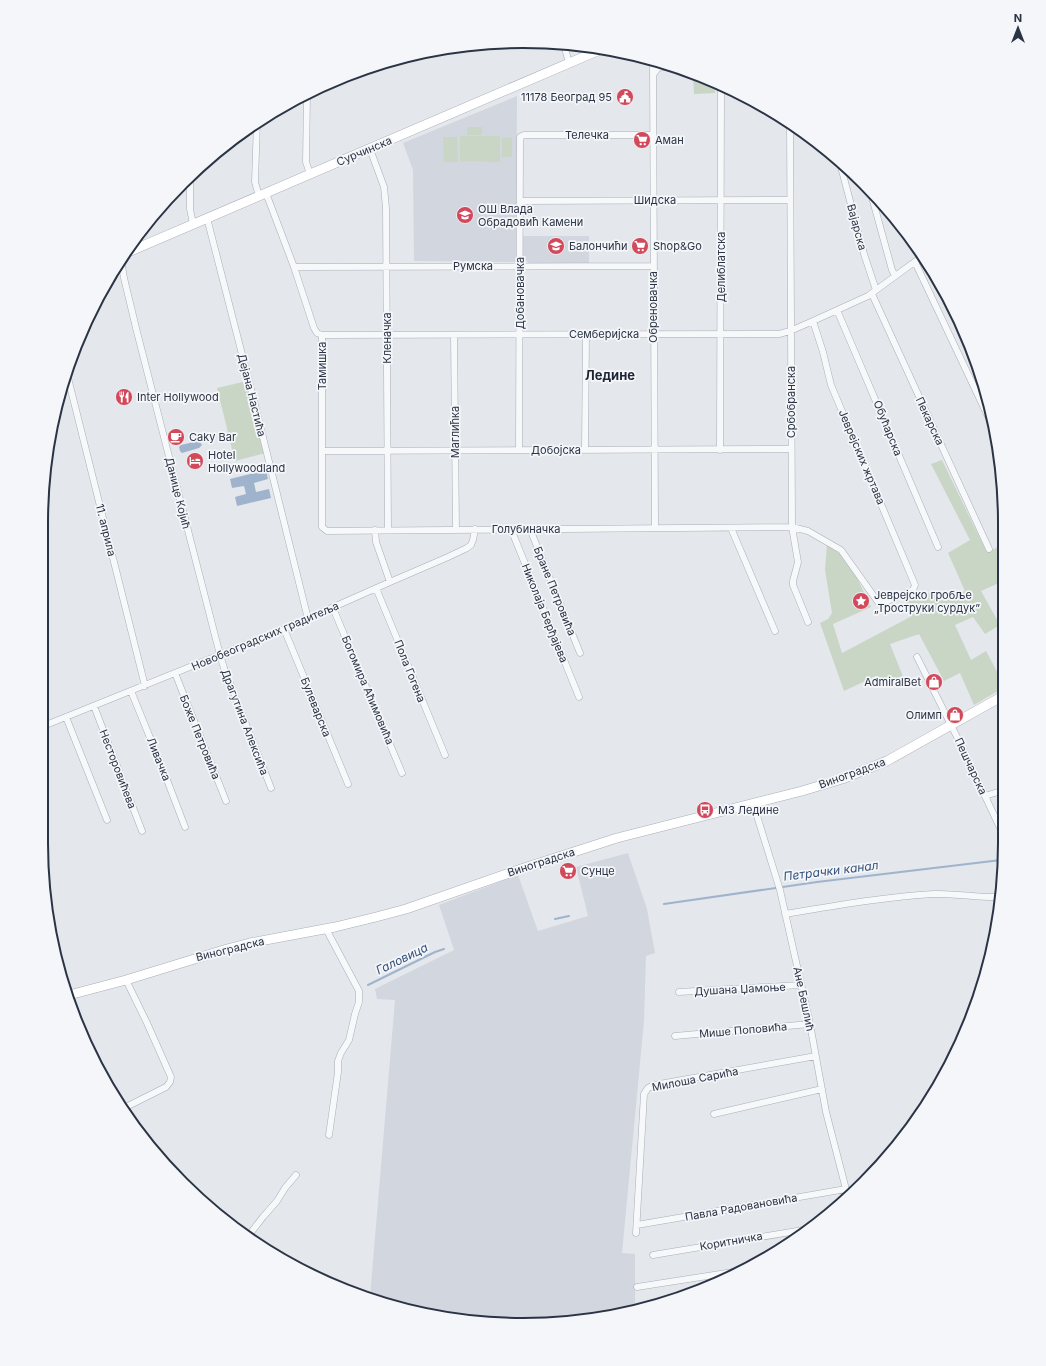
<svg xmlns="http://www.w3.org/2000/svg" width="1046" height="1366" viewBox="0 0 1046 1366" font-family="Inter,sans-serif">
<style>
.built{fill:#d2d6de}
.green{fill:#c9d6c5}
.water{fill:#9fb4cc}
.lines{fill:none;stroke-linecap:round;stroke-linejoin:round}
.stream{stroke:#9fb4cc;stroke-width:2}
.street-casing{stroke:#a9aeb7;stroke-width:7}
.secondary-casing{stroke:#a9aeb7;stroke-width:10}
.street{stroke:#f7f8fa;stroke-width:6}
.secondary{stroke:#fff;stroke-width:9}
.labels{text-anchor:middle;stroke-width:3.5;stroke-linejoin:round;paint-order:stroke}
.poi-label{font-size:11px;fill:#2b3445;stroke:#f4f6f9;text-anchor:start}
.street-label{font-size:11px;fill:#2b3445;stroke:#f4f6f9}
.water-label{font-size:12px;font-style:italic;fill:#34527a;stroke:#f4f6f9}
.quarter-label{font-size:13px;font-weight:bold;fill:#1d2536;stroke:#f4f6f9}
.rim{fill:none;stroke:#2b3445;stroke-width:2}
</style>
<rect width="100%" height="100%" fill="#e4e7ec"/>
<!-- built -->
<path class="built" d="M517 96 516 262 414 261 413 170 403 143Z
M523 236H589V264H530L525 260 523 256Z
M628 853 647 909 655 953 646 956 644 1021 622 1253 635 1254V1308L554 1324H491L398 1309 370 1297 395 1000 377 999 375 989 454 950 439 905 518 875 538 931 588 916 576 867Z"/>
<!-- green -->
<path class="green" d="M693 73 708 78 715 82V93L694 94Z
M467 127H482V135H467Z
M460 136H500V162L460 161Z
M443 137H457L458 162H444Z
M512 137V157H502V138Z
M247 381 265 453 235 461 217 388Z
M942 460 987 553 1001 545V582L981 591 1000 625 985 634 973 617 955 625 971 660 986 651 1001 679V689L974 705 960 673 944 681 919 634 890 644 904 679 882 688 876 676 844 691 820 623 828 619 832 613 825 570 827 545 840 554 856 576 871 607 833 624 842 653 912 616 905 602 937 590 944 601 965 591 948 553 970 540 931 464Z"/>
<!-- water -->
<path class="water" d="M198 441 200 442 202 445 199 448 182 453 180 451 179 447 181 445Z
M266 470 268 479 254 483 256 492 269 489 271 498 237 506 235 497 246 494 244 486 232 488 230 479Z"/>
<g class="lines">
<!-- stream -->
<path class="stream" d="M664 904 817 882 1001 860
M555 919 569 916
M368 985 435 952 444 949"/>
<!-- street casing -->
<g class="street-casing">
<path id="street" d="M565 45 566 52 569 63
M653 61 655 528
M653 75 658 68 670 66
M307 94 306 162 310 174
M257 121 255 182 259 196
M790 122 792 527 798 562 793 581V585L808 622
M370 149 384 187 386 208 388 530
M840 163 864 254 876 290
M190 176V209L193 224
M870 190 892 270 895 276
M266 193 294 267 314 328 317 333 322 335V527L327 531 792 527 808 531 841 550 878 602H885L913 590 915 585 831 385 823 352 813 321
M520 201 790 200
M207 218 254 401 308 619
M121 260 124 278 137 332 220 655 224 668 271 788
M915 262 993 427
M294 267 653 266
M872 294 989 549
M837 310 938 547
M322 335 779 334 790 331 813 321 868 296 924 255
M454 335 456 529
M67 374 145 686
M519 450 520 137 524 135H653
M585 450 586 334
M720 450 721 85
M322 451 791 449
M731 528 775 631
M511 529 579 697
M530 529 580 653
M375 530 376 542 390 582
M376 588 445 755
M333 608 402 773
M284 629 348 784
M917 657 962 747 1001 830
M175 673 226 801
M131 691 164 772 185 827
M94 706 142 831
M66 717 107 820
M41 727 284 629 390 582 448 557 467 548 471 545 473 540 475 529
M985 796 1001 791
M753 803 780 890 810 1024 826 1112 848 1197
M785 914C834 906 884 897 934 894 956 893 978 898 1001 897
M326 929 359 991V1002L355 1014 349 1040 341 1053 338 1061V1072L329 1135
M679 992 801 985
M675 1036 810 1024
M124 1108 166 1087 170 1082 171 1077 147 1023 126 980
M714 1114 822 1089
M637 1225 846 1189
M636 1233 644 1094 648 1088 654 1085 816 1056
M249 1235 263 1217 277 1201 285 1188 296 1175
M653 1255 809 1229
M637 1287 733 1272"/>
</g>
<!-- secondary casing -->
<g class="secondary-casing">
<path id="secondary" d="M126 253 602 49
M69 995 126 980 227 949 250 943 335 927 376 917 406 909 521 869 617 838 802 791 842 779 887 761 1001 697"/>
</g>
<!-- street -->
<use href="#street" class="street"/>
<!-- secondary -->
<use href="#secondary" class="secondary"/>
</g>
<!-- icons -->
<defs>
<g id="civic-disc" transform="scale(0.9)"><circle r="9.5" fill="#d1495b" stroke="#f4f6f9"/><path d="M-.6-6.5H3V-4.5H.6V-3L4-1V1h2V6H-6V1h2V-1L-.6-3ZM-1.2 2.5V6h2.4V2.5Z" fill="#fff"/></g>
<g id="supermarket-disc" transform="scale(0.9)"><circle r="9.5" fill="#d1495b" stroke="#f4f6f9"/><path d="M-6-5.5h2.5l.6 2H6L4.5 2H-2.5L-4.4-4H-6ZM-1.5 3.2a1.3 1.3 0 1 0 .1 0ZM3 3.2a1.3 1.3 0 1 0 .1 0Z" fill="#fff"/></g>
<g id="school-disc" transform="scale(0.9)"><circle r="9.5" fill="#d1495b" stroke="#f4f6f9"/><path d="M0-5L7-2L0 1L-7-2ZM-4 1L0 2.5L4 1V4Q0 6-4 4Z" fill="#fff"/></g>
<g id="restaurant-disc" transform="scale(0.9)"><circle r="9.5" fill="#d1495b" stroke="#f4f6f9"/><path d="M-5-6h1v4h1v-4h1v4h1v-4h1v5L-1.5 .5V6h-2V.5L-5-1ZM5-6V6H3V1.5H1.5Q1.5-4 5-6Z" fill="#fff"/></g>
<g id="cafe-disc" transform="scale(0.9)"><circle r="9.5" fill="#d1495b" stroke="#f4f6f9"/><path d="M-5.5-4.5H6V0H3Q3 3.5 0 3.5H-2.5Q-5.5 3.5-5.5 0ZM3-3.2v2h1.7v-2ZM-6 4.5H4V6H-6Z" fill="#fff"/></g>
<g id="hotel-disc" transform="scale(0.9)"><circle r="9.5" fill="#d1495b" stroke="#f4f6f9"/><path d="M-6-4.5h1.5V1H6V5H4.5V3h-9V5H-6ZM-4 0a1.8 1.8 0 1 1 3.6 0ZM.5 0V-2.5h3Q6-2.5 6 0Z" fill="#fff"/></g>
<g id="sight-disc" transform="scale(0.9)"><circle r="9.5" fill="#d1495b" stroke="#f4f6f9"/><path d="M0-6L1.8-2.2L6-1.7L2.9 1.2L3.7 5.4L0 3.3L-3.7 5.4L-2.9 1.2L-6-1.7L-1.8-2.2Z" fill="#fff"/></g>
<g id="shop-disc" transform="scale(0.9)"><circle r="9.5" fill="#d1495b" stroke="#f4f6f9"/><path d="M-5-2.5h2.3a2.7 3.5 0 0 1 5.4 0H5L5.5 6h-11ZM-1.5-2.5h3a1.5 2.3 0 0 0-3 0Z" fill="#fff"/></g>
<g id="bus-disc" transform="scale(0.9)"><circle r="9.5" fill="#d1495b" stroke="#f4f6f9"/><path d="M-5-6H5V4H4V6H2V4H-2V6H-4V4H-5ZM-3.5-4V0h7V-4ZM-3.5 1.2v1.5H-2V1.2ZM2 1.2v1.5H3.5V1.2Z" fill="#fff"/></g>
</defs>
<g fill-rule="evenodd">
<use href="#civic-disc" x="625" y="97"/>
<use href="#supermarket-disc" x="642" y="140"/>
<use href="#school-disc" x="465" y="215"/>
<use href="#school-disc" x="556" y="246"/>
<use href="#supermarket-disc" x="640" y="246"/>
<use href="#restaurant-disc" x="124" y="397"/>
<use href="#cafe-disc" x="176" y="437"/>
<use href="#hotel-disc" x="195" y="461"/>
<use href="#sight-disc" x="861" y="601"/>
<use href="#shop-disc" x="934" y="682"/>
<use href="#shop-disc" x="955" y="715"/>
<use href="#bus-disc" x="705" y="810"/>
<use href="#supermarket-disc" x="568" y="871"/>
</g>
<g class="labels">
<!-- poi labels -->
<g class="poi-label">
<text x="612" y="101" text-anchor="end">11178 Београд 95</text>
<text x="655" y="144">Аман</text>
<text x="478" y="213">ОШ Влада<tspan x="478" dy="13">Обрадовић Камени</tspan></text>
<text x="569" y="250">Балончићи</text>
<text x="653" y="250">Shop&amp;Go</text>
<text x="137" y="401">Inter Hollywood</text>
<text x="189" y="441">Caky Bar</text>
<text x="208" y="459">Hotel<tspan x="208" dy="13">Hollywoodland</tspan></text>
<text x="874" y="599">Јеврејско гробље<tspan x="874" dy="13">„Троструки сурдук”</tspan></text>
<text x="921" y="686" text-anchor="end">AdmiralBet</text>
<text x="942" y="719" text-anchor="end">Олимп</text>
<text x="718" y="814">МЗ Ледине</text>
<text x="581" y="875">Сунце</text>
</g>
<!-- street labels -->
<g class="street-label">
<text x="587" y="139">Телечка</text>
<text transform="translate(364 151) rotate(-23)" y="4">Сурчинска</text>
<text x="655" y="204">Шидска</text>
<text transform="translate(857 227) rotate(75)" y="4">Вајарска</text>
<text x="473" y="270">Румска</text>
<text transform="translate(721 267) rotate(-90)" y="4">Делиблатска</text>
<text transform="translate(520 293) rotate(-90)" y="4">Добановачка</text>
<text transform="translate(653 307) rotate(-90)" y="4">Обреновачка</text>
<text x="604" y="338">Семберијска</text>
<text transform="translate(387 338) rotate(-90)" y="4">Кленачка</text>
<text transform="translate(322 366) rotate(-90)" y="4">Тамишка</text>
<text transform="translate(252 395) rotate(76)" y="4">Дејана Настића</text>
<text transform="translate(791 402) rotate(-90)" y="4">Србобранска</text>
<text transform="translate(930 421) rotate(65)" y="4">Пекарска</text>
<text transform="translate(888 428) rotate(68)" y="4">Обућарска</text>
<text transform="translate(455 432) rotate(-90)" y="4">Маглићка</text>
<text x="556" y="454">Добојска</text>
<text transform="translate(862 457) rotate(67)" y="4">Јеврејских жртава</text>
<text transform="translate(178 493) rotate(76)" y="4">Данице Којић</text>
<text x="526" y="533">Голубиначка</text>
<text transform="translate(106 530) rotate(76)" y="4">11. априла</text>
<text transform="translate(555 591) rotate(68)" y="4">Бране Петровића</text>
<text transform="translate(545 613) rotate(68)" y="4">Николаја Берђајева</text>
<text transform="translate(265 636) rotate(-23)" y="4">Новобеоградских градитеља</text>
<text transform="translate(410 671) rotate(68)" y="4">Пола Гогена</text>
<text transform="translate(368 690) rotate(67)" y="4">Богомира Аћимовића</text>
<text transform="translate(316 707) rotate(68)" y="4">Булеварска</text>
<text transform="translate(245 722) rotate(69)" y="4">Драгутина Алексића</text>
<text transform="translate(200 737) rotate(68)" y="4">Боже Петровића</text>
<text transform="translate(159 759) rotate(68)" y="4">Ливачка</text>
<text transform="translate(971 766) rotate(65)" y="4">Пешчарска</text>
<text transform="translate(118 769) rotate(69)" y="4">Несторовићева</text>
<text transform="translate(852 773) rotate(-20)" y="4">Виноградска</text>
<text transform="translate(541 862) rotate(-18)" y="4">Виноградска</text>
<text transform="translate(230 949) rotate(-14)" y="4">Виноградска</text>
<text transform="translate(740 989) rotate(-3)" y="4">Душана Џамоње</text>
<text transform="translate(804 999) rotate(78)" y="4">Ане Бешлић</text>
<text transform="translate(743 1030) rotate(-5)" y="4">Мише Поповића</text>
<text transform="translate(695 1079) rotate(-11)" y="4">Милоша Сарића</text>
<text transform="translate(741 1207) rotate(-10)" y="4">Павла Радовановића</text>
<text transform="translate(731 1241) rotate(-10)" y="4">Коритничка</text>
</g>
<!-- water labels -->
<g class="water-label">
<text transform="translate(831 871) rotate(-7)" y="4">Петрачки канал</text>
<text transform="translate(402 959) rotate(-26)" y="4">Галовица</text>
</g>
<!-- quarter labels -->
<g class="quarter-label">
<text x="610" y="380">Ледине</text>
</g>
</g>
<!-- crop -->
<path d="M0 0H1046V1366H0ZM523 48H523A475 475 0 0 1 998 523V843A475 475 0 0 1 523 1318H523A475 475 0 0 1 48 843V523A475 475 0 0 1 523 48Z" fill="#f4f6f9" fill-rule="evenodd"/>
<path class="rim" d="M523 48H523A475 475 0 0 1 998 523V843A475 475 0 0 1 523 1318H523A475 475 0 0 1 48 843V523A475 475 0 0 1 523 48Z"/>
<!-- north arrow -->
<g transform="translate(1018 28)" stroke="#f4f6f9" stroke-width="3" paint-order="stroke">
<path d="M0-3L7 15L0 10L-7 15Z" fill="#2b3445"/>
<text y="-6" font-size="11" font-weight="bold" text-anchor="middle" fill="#2b3445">N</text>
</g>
</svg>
